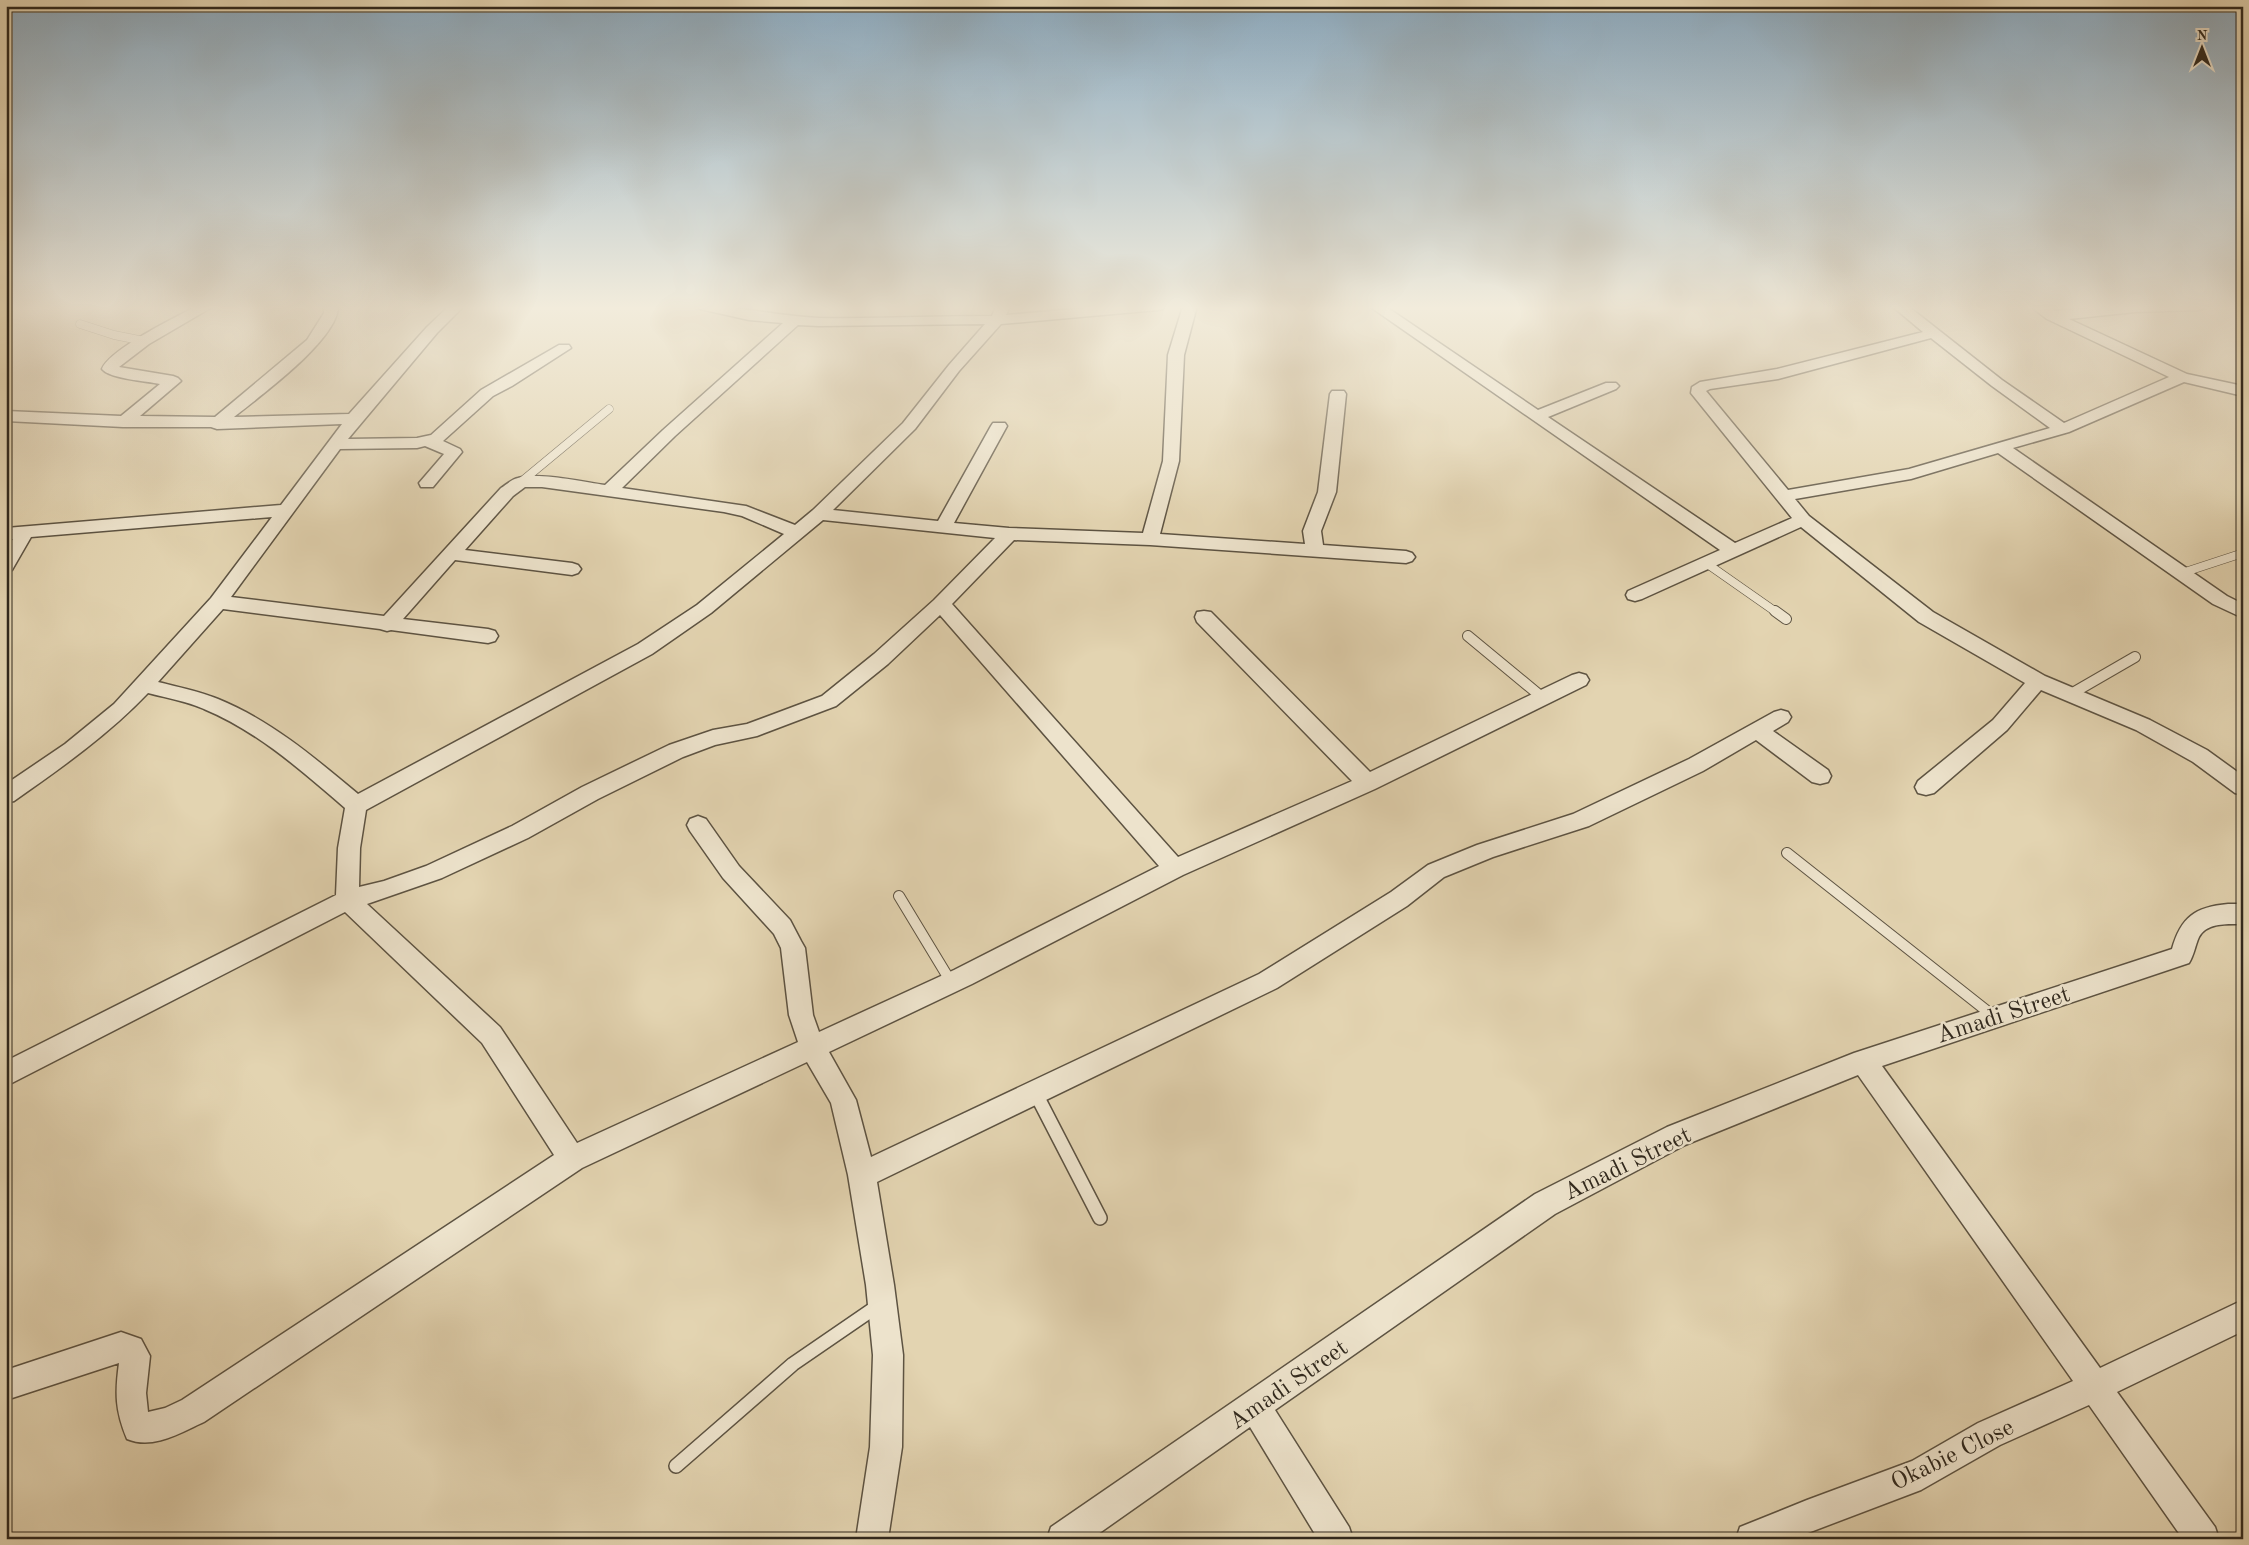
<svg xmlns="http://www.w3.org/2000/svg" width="2249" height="1545" viewBox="0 0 2249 1545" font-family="'Old Standard TT',serif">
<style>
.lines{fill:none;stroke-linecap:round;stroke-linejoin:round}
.lane-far2-casing{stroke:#5d5342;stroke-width:9}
.lane-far1-casing{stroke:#5d5342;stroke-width:12}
.lane-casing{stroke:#5d5342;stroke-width:16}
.street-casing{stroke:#5d5342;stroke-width:3}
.lane-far2{stroke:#ede3cc;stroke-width:8}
.lane-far1{stroke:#ede3cc;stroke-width:10}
.lane{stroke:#ede3cc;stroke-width:13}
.street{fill:#ede3cc;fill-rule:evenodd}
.labels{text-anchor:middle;stroke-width:5;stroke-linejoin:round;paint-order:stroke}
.near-street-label{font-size:24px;fill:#30281d;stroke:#ede3cc}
</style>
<rect width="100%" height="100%" fill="#e3d4b1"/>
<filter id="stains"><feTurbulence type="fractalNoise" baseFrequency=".004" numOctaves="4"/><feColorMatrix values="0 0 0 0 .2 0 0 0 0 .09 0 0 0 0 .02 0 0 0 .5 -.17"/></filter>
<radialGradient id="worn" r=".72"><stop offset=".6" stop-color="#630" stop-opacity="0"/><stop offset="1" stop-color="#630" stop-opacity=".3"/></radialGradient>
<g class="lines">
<!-- lane-far2 casing -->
<g class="lane-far2-casing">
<path id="lane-far2" d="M80 324 114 335 144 341
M521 482 609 409
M1706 563 1776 612
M2182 573 2243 553"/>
</g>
<!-- lane-far1 casing -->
<g class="lane-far1-casing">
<path id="lane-far1" d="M1775 611 1786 619
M1468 636 1543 698
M2071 694 2135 657
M1787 853 1992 1015
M899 896 951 982"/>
</g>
<!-- lane casing -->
<g class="lane-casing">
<path id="lane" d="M1990 1014 1993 1016
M1035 1092 1100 1218
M676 1466 793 1364 879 1305"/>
</g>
<!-- street casing -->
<g class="street-casing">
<path id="street" d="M197 306H214L149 344 119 367 173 376 178 378 181 381 140 416 215 417 307 340 324 313V306H338C339 339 260 396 234 417L349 414 427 327 449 306H464L437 333 348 439 417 438 431 435 481 390 559 345H569L571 348 512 386 493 396 443 441 460 449 462 452 433 487H421L419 483 444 454 425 446 417 448 340 449 231 597 384 616 501 488C506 485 512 479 518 478 538 472 583 482 605 485L663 430 783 323 749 320 700 309 698 306C739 306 779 316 819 318 877 319 934 316 992 316L996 306H1010L1006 315 1109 306H1165L1163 309 1158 310 1001 324 959 371 915 429 833 510 938 521 991 426 993 423H1005L1007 426 954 523 1009 528 1143 533 1163 461 1168 355 1183 306H1197L1184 355 1179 461 1160 534 1305 544 1303 531 1318 492 1330 394 1332 391H1344L1346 394 1336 492 1321 531 1323 545 1406 551 1412 553 1415 557 1412 561 1406 563 1150 545 1014 540 952 604 1178 857 1352 781 1197 622 1195 617 1197 612 1204 611 1211 612 1370 772 1572 675 1579 673 1586 675 1589 680 1586 685 1375 789 1183 875 972 984 829 1052 856 1100 871 1157 1259 974 1391 892 1428 865 1477 845 1573 814 1689 759 1774 712 1781 710 1788 712 1791 717 1788 722 1773 731 1828 770 1831 776 1828 782 1820 784 1812 782 1756 740 1703 771 1589 826 1493 857 1444 877 1407 906 1277 988 877 1182 894 1285 903 1355 902 1447 888 1539H856L870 1447 873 1355 866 1285 848 1175 831 1103 807 1062 582 1168 204 1422C180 1433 153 1450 127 1439 115 1410 115 1393 119 1363L6 1400V1370L121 1332 141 1339 150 1356 146 1393 148 1412 165 1408 182 1400 554 1155 482 1043 345 912 6 1086V1061L336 895 338 848 345 808C301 770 257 731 204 709 186 701 167 698 148 693 108 735 61 768 14 801L6 803V784L65 744 114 704 211 598 272 517 31 537 12 570 6 572V550L13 539 6 540V528L281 505 342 424 217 429 211 427H123L6 421V411L121 416 160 384C147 381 110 379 102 369 110 349 176 317 197 306ZM985 324 949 365 903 423 813 510 795 525 746 506 622 488 675 436 798 325 819 326ZM525 487H542L724 512 742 516 784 534 697 605 638 644 358 794C315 758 270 720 218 699 199 691 178 687 158 682L223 609 380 629 387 631 391 630 488 643 495 641 498 636 495 631 488 629 403 619 455 560 572 575 578 573 581 569 578 565 572 563 465 550 513 496ZM823 520 995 538 934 600 874 654 822 696 747 724 713 730 669 745 582 787 512 826 426 866 384 881 359 887 360 848 366 810 652 654 711 613ZM940 615 1159 866 954 970 819 1032 813 1015 805 948 801 941 790 920 739 866 706 819 698 816 690 819 687 825 690 831 723 878 774 934 781 948 789 1015 798 1042 577 1143 500 1027 367 904 442 878 528 838 598 799 683 757 715 745 757 736 836 706 888 664Z
M1369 306H1385L1538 410 1606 383H1616L1619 386 1616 389 1548 417 1735 543 1792 518 1691 393 1692 387 1700 382 1777 369 1923 332 1892 306H1908L2002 380 2064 423 2169 377 2047 319 2030 306H2047L2055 311 2112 306H2205L2203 309 2198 310 2135 312 2069 319 2187 374 2243 386V396L2184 382 2069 432 2013 448 2227 596 2243 604V618L2213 604 1998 453 1911 479 1795 499 1809 516 1933 612 2045 676 2150 720 2207 750 2243 776V795L2235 793 2193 762 2136 730 2041 690 2007 730 1934 793 1926 795 1918 793 1915 787 1918 781 1993 720 2025 683 1919 622 1801 527 1642 599 1635 601 1628 599 1626 595 1628 591 1720 550ZM1931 338 1992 386 2050 428 1909 469 1788 490 1706 391 1710 389 1778 379Z
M2228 904H2243V924C2229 924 2207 922 2199 937 2195 946 2194 955 2189 963L1882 1066 2100 1368 2243 1300V1331L2117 1392 2215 1527 2219 1539H2183L2089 1405 2000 1445 1921 1490 1792 1539H1736L1740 1527 1807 1500 1912 1461 1978 1423 2073 1381 1858 1075 1685 1145 1555 1214 1275 1410 1349 1527 1353 1539H1318L1250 1427 1091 1539H1047L1051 1527 1535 1194 1667 1127 1854 1053 2172 949C2181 917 2195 907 2228 904Z"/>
</g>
<!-- lane-far2 -->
<use href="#lane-far2" class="lane-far2"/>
<!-- lane-far1 -->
<use href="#lane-far1" class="lane-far1"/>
<!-- lane -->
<use href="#lane" class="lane"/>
<!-- street -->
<use href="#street" class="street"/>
</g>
<!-- sky -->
<linearGradient id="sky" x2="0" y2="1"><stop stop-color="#8daabe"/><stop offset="0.59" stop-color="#f2ecdc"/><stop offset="1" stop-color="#f2ecdc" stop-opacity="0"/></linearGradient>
<rect width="2249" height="522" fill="url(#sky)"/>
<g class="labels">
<!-- near-street labels -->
<g class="near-street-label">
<text transform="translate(2003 1014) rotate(-18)" y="8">Amadi Street</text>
<text transform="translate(1627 1163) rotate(-26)" y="8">Amadi Street</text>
<text transform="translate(1288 1384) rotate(-35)" y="8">Amadi Street</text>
<text transform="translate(1952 1454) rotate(-26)" y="8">Okabie Close</text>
</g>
</g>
<!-- margin -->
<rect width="2249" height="1545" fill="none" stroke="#e3d4b1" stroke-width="25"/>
<rect x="8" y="8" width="2234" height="1530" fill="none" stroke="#30281d" stroke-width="2.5"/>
<rect x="12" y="12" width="2224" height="1520" fill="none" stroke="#30281d"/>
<!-- north arrow -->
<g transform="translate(2202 48)" stroke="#ede3cc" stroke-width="4" paint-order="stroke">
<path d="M0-4L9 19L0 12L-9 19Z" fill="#30281d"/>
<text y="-8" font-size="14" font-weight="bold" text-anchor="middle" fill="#30281d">N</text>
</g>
<rect width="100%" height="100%" filter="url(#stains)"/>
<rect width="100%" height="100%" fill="url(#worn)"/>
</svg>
